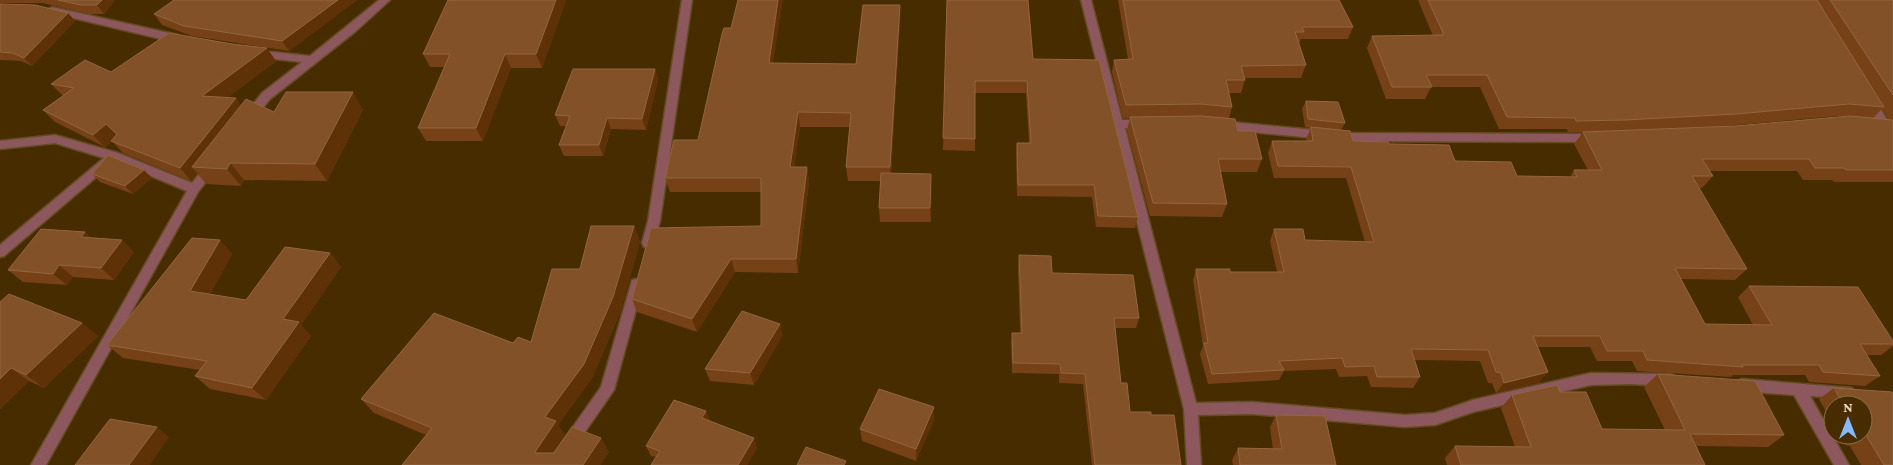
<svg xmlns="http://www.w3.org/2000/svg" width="1893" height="465" viewBox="0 0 1893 465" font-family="'Crimson Pro',serif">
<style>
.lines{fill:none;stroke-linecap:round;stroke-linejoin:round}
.street-casing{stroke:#654b22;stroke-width:3}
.street{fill:#8c585d;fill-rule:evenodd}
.wall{fill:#764116;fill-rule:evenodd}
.shaded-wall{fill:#5e3206}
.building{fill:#825128;stroke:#93663f}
</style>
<rect width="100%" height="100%" fill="#472c00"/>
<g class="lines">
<!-- street casing -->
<g class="street-casing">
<path id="street" d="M379 0H390L356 31 270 99 253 120H245L243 117 245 114 262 93 302 62 257 57 252 53 253 50 310 56Z
M682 0H692L660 221 652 247H644L642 243 648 221Z
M1081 0H1091L1122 120H1144L1150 124 1144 128H1125L1196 403 1252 402 1405 415 1435 413 1473 400 1591 373 1670 374 1675 376 1677 380 1675 384 1670 386 1630 384 1591 385 1473 412 1435 425 1405 427 1252 414 1198 415 1201 465H1187L1184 409Z
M52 7 178 35 183 39 178 43 48 12 47 10Z
M1869 95 1873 96 1893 130V144L1889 143 1863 99Z
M1221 121 1346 133 1596 134 1602 138 1596 142 1346 141 1221 129 1215 125Z
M55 135 118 153 192 183 207 164 211 163 217 167 198 192 46 465H31L187 191 115 161 4 256 0 257V245L104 158 55 143 0 149V141Z
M637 279 642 280 643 284 614 390 562 465H546L601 387 631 284 632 280Z
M1742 379 1852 388 1854 392 1852 396 1847 398 1810 396 1849 465H1834L1794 395 1742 391 1737 389 1735 385 1737 381Z"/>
</g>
<!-- street -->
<use href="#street" class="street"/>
</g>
<!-- wall -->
<path class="wall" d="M0 0H115L104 14H88L43 3H0Z
M357 0 289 51 192 36 162 25 154 14Z
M448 0H566L542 68H511L483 141H426L418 128 445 67H430L423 54Z
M947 0 1033 59 1138 217 1135 228 1096 227 1092 197 1017 196 1016 154 1017 143H1029L1026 93H975V151L943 150Z
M1118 0H1339L1353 27 1348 39H1301L1299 44 1306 65 1301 78H1245V80L1241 93H1229L1232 107 1229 118 1238 131 1262 159 1257 172H1220L1227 204 1222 217 1150 216 1127 130 1130 118H1123L1112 72 1114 60 1128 59Z
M1418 0H1893V182H1834L1832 180H1803L1797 171H1709L1713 176 1702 188H1699L1747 269 1735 280 1681 279 1705 324 1753 325 1738 297 1749 286 1893 341V346L1881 355H1866L1880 376 1865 386 1809 382 1805 375H1733L1731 377 1637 371 1632 361H1597L1590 347H1538L1539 383 1496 393 1492 383H1488L1480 361 1415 360 1420 377 1413 388 1371 387 1367 376 1339 377 1336 369 1284 371 1279 380 1208 384 1200 354 1203 346 1193 280 1196 269 1230 272H1277L1270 241 1274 229 1305 240 1365 242 1346 178H1274L1268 153 1272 141H1307L1306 139 1311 128 1305 127 1302 109 1306 101 1345 123 1341 130 1353 141 1389 144 1517 176 1570 177 1574 170H1588L1574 144 1583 132H1586H1568L1567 129H1499L1480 87H1431L1425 99H1386L1367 48 1372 36H1433ZM1882 109 1889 120 1873 118ZM1838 116 1844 117 1736 126 1691 128 1726 126Z
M0 4 68 13 75 21 32 66 21 61 0 60Z
M900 19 891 173 931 174V222H880L879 208 881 181H848L846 167 850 127H800L794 167H807L809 182 798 273 735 272 697 332 637 312 632 299 761 226V192H670L665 178 698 140 773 63 856 64Z
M276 61 227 98H236L241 105 274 112 363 110 327 181 244 180 241 186 206 184 197 173 191 181 123 153 112 141 105 147 55 122 43 110 63 96 51 84 111 72Z
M655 69 658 80 646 130 611 129 603 156H564L559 145 566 126H560L555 115Z
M92 174 152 178 133 194 100 182Z
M634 226 640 242 620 313 592 378 558 425 565 435 553 453 609 452 600 465H402L426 435 374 413 361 399 513 343 531 342 580 269Z
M85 232 91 238 134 252 114 280 73 277 67 285 23 282 8 270Z
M220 240 232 254 210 294 246 300 330 253 341 267 301 325 311 336 266 400 210 389 195 376 200 370 123 358 107 345Z
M1019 255 1139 318 1136 328H1115L1121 383 1130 412 1151 415 1181 465H1092L1083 384 1059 383V374L1012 373 1011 343 1012 333H1020L1018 266Z
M0 302 82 323 98 336 44 388 29 381 0 409Z
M780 324 782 336 754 385 710 381 705 369Z
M1658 374 1784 435 1768 447 1696 446 1705 465H1447L1445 458 1455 446 1515 447 1501 408 1512 395 1560 392 1602 429 1665 430 1644 387Z
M1834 388 1892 392 1893 394V465H1861L1850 446 1846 445 1840 435H1863V405H1833V424L1819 399Z
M706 411 710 421 754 438 757 448 747 465H651L656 457 651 456 646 446Z
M1276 415 1336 465H1233L1232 460 1238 448 1273 449 1270 427Z
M934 420 916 461 862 441 860 429Z"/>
<!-- shaded-wall -->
<path class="shaded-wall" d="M102 0H115L104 14 97 5Z
M338 0H357L289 51 282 41Z
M556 0H566L542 68 536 54Z
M778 0H783L771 77 769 63Z
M900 5V19L891 182 890 167Z
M68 13 75 21 32 66 24 58Z
M267 48 276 61 212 109 202 96Z
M505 54 511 68 483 141 476 128Z
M655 69 658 80 646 130 642 119Z
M353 92 363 110 327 181 315 164Z
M236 98 246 111 192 167 197 173 191 181 180 168Z
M798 112 800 127 792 181 790 167Z
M607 118 611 129 603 156 599 145Z
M106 124 117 136 105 147 93 135Z
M230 163 244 180 241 186 227 169Z
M807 167 809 182 798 273 796 259Z
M144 170 152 178 133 194 125 186Z
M931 174 932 188 931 222 930 208Z
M634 226 640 242 620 313 592 378 558 425 565 435 544 465 535 452 545 417Z
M85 232 98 244 81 237Z
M122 240 134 252 114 280 101 268Z
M220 240 232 254 204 305 190 291Z
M330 253 341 267 301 325 311 336 266 400 252 388 283 319Z
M731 259 735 272 697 332 692 319Z
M59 265 73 277 67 285 53 274Z
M82 323 98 336 44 388 26 375Z
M780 324 782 336 754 385 750 373Z
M11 368 29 381 0 409V379Z
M1548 372 1539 383 1496 393 1504 383Z
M934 407V420L916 461V449Z
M706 411 710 421 702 418Z
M157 427 169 437 150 465H129Z
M601 438 609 452 600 465H583Z
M754 438 757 448 747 465H738Z"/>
<!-- building -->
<path class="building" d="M58 0H102L97 5H81Z
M174 0H338L282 41 184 26 154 14Z
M448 0H556L536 54H505L476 128H418L450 54H423Z
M738 0H778L769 63 856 64 863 5H900L890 167H846L851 113 798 112 790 167H807L796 259H731L692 319 632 299 651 228 761 226V178H665L674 140H698L722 34 724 28H731Z
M947 0H1028L1033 59 1099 60 1138 217 1098 216 1094 185H1018L1017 143H1031L1027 81H975V139L943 138Z
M1123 0H1339L1353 27H1302L1304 32H1295L1306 65 1241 66 1245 80H1226L1232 107 1201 104 1126 105 1114 60 1133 59Z
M1428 0H1817L1884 107 1849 104 1736 114 1625 120 1576 121 1575 118 1507 117 1487 75H1426L1432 87H1392L1372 36 1444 35Z
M1830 0H1893V95Z
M0 4 35 5 68 13 24 58 13 53 0 52Z
M169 33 232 44 267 48 202 96 236 98 180 168 111 141 117 134 106 124 93 135 43 110 74 88 51 84 85 60 111 72Z
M573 69H655L642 119 607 118 599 145H559L570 116 555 115Z
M286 92H353L315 164 230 163 227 169 192 167 246 99 274 112Z
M1306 101 1338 102 1345 123 1308 119Z
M1202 116 1235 119 1238 131H1255L1262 159H1218L1227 204 1153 203 1130 117Z
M1850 116 1892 120 1893 122V170H1846L1844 168H1815L1809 159H1702L1713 176H1692L1747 269 1675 268 1705 324 1772 325 1749 286 1858 287 1893 341V344H1860L1880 376 1823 372 1819 365H1742L1743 367 1647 360 1643 351H1607L1600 336H1533L1548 372 1504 383 1501 373 1496 372 1488 350 1411 349 1420 377H1377L1374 366 1345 367 1342 358 1279 361 1284 370 1212 374 1204 343H1208L1196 269H1230V272H1284L1274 229H1303L1305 240 1374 242 1351 167 1278 166 1272 141H1313L1311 127 1350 131 1353 141 1388 142 1389 144 1449 145 1455 161 1511 162 1517 176 1577 177 1574 170H1602L1583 132 1736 126Z
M108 155 144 170 125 186 92 174Z
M881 173 931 174 930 208H879Z
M591 226H634L613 297 584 364 545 417 556 421 535 452 536 453H554L572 427 601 438 583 465H402L432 428 361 399 434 313 513 343 518 337 531 342 552 269H580Z
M41 229 85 232 81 237 122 240 101 268 59 265 53 274 8 270Z
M192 238 220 240 190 291 246 300 285 247 330 253 283 319 299 322 252 388 195 376 207 361 107 345Z
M1019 255 1051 256 1052 273 1133 275 1139 318H1114L1121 383H1127L1130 412H1151V415H1174L1181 465H1095L1085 374 1061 373 1060 364 1013 363 1012 333H1022Z
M9 294 82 323 26 375 11 368 0 379V302Z
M742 311 780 324 750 373 705 369Z
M1658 374 1755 381 1784 435 1690 434 1705 465H1461L1455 446 1531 447 1512 395 1557 385 1560 392H1586L1602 429 1685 430Z
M1834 388 1892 392 1893 394V465H1884L1866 435H1863V405H1844Z
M879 389 934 407 916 449 860 429Z
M674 400 706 411 702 418 754 438 738 465H651L660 451 646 446Z
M1276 415 1325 416 1336 465H1240L1238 448 1282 449Z
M110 419 157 427 129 465H75Z
M806 447 846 461 844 465H797Z"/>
<!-- north arrow -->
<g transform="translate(1848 420)"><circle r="24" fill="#472c00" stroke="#89704b"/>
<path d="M0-4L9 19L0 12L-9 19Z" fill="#86bbfb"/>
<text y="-8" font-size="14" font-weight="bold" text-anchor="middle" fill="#ebd6bc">N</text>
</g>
</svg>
